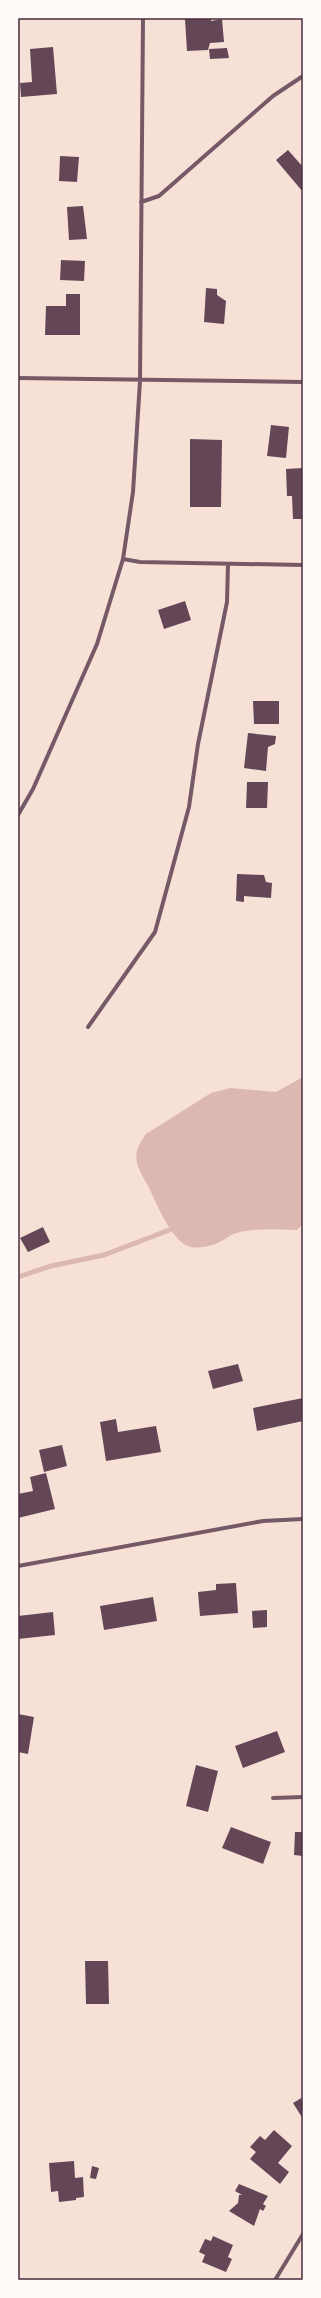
<svg xmlns="http://www.w3.org/2000/svg" width="321" height="2298" viewBox="0 0 321 2298" font-family="'Titillium Web',sans-serif">
<style>
.water{fill:#dcb8b0}
.lines{fill:none;stroke-linecap:round;stroke-linejoin:round}
.stream{stroke:#dcb8b0;stroke-width:5}
.building{fill:#644757}
.minor{stroke:#755966;stroke-width:4}
.neatline{fill:none;stroke:#4a2c40;stroke-width:1.5}
</style>
<rect width="100%" height="100%" fill="#f7e1d7"/>
<!-- water -->
<path class="water" d="M303 1077 302 1225 297 1230C276 1229 257 1228 236 1233 228 1236 221 1243 212 1245 205 1247 195 1249 188 1246 171 1240 156 1202 148 1186 136 1164 130 1156 146 1134L211 1093 230 1088 276 1092Z"/>
<g class="lines">
<!-- stream -->
<path class="stream" d="M18 1277 51 1266 104 1255 172 1229"/>
</g>
<!-- building -->
<path class="building" d="M211 18V21L222 19 224 42 210 43 208 50 187 51 185 19Z
M53 47 57 94 21 97 20 83 32 82 30 49Z
M227 48 229 58 210 59 209 49Z
M288 150 303 167V192L276 160Z
M60 156 79 157 77 182 59 181Z
M83 206 87 239 69 240 67 207Z
M61 260 85 261 84 281 60 280Z
M206 288 217 289V295L226 301 224 324 204 322Z
M66 294H80V335H45L46 306H66Z
M271 425 289 427 286 458 267 456Z
M190 439 222 440 221 507H190Z
M303 468V519H293L292 496H287L286 469Z
M185 601 191 620 164 629 158 610Z
M253 701H279V724H254Z
M248 733 276 736 275 744 268 747 266 771 244 768Z
M247 782H268L267 808H246Z
M237 874 264 875 266 882 272 883 271 898 244 896V902L236 901Z
M43 1227 50 1242 28 1252 20 1238Z
M238 1364 243 1381 213 1389 208 1371Z
M303 1398V1421L257 1431 253 1408Z
M116 1419 118 1432 156 1426 161 1452 106 1461 100 1422Z
M62 1445 67 1466 44 1472 39 1450Z
M46 1473 55 1509 18 1518V1494L33 1491 30 1477Z
M236 1583 238 1613 200 1616 198 1592 216 1590V1584Z
M153 1597 157 1621 104 1630 100 1606Z
M267 1610V1627L253 1628 252 1611Z
M53 1612 55 1635 18 1639V1616Z
M18 1714 34 1717 28 1754 18 1752Z
M277 1731 285 1752 243 1768 235 1746Z
M196 1765 218 1771 208 1812 186 1806Z
M231 1827 271 1842 263 1864 222 1848Z
M295 1832H303V1856L294 1855Z
M85 1961H108L109 2004H86Z
M303 2097V2119L293 2103Z
M274 2130 292 2146 278 2163 289 2172 280 2184 250 2159 256 2152 250 2147 260 2136 265 2140Z
M74 2161 75 2178 83 2177 84 2197 76 2198V2200L59 2202 58 2191 51 2192 49 2163Z
M92 2166 99 2168 96 2179 90 2178Z
M239 2184 268 2196 263 2204 266 2206 263 2211 260 2209 254 2226 229 2211 238 2203 239 2195H242L235 2191Z
M213 2236 233 2245 228 2257 232 2259 226 2272 202 2262 205 2255 199 2252 205 2239 211 2241Z"/>
<g class="lines">
<!-- minor -->
<path class="minor" d="M141 202 159 196 273 96 303 76
M18 378 303 382
M123 559 140 562 303 565
M18 815 33 789 97 644 123 559 133 492 140 381 143 18
M88 1027 155 932 189 807 198 744 227 602 228 564
M18 1566 263 1521 303 1519
M273 1798 303 1797
M275 2280 303 2234"/>
</g>
<!-- border -->
<rect width="321" height="2298" fill="none" stroke="#fffaf5" stroke-width="38"/>
<rect x="19" y="19" width="283" height="2260" class="neatline"/>
</svg>
